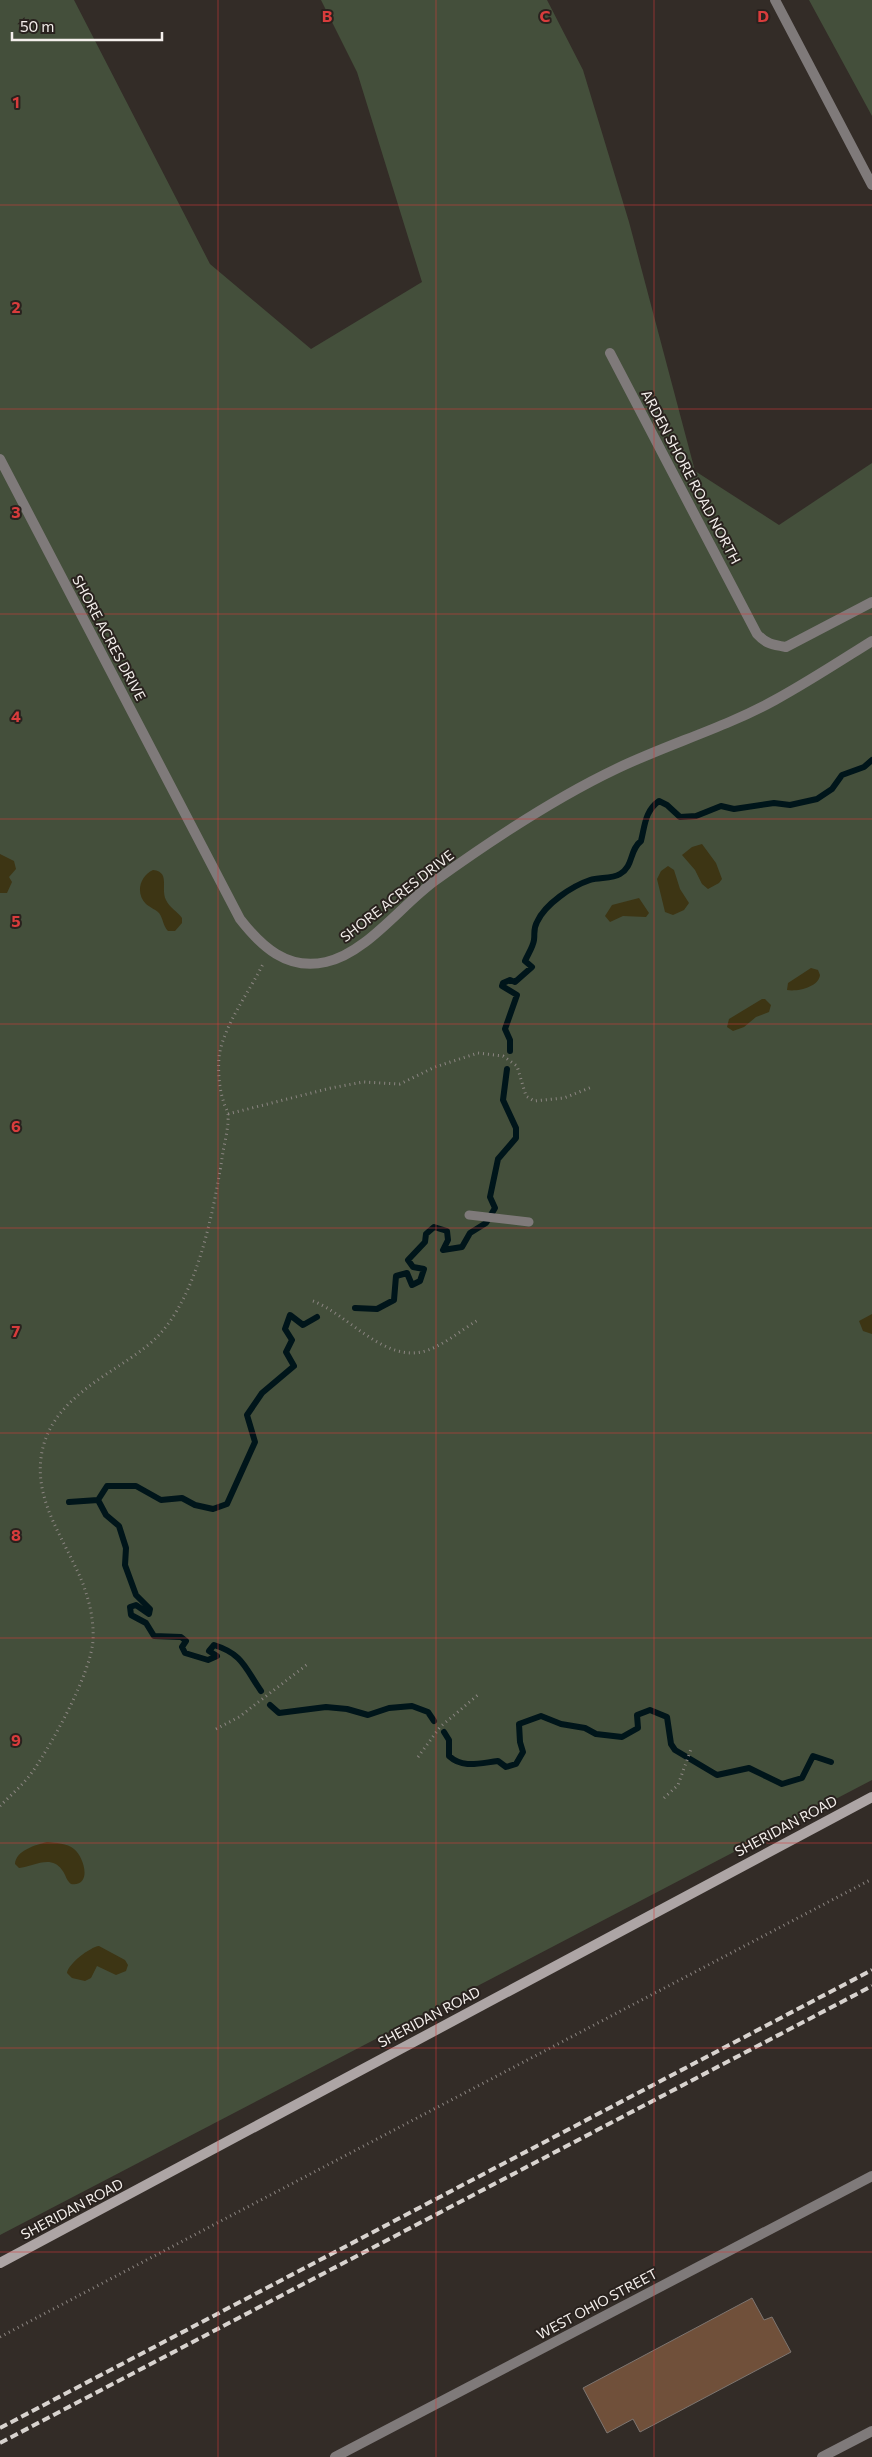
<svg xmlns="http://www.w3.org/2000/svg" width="872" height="2457" viewBox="0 0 872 2457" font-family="Commissioner,sans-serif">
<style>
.green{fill:#444f3b}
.sand{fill:#3d3514}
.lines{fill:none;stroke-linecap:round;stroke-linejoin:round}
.stream{stroke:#00151a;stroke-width:6}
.building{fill:#70503a;stroke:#7d7570}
.path{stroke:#8c8682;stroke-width:3;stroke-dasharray:1 4;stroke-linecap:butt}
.service{stroke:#7f7a7a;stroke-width:9}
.minor{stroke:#7f7a7a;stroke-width:10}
.secondary{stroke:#ada5a5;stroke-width:10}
.rail{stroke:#d8d3cf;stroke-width:4;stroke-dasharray:8 4;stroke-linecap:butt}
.grid{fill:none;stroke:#d93c3c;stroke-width:1;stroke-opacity:0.55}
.labels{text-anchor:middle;stroke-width:4;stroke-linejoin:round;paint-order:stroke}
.street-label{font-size:14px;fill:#f4efec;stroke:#29221e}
.grid-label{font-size:16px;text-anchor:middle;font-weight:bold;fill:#d93c3c;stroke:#29221e;stroke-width:4;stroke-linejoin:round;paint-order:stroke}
</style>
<rect width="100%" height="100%" fill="#332c27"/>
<!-- green -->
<path class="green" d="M0 0H74L210 264 311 349 422 282 357 72 321 0H547L583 70 629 222 695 471 779 525 872 463V1780L0 2235Z
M809 0H872V116Z"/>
<!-- sand -->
<path class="sand" d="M702 844 716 863 722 879 719 883 708 889 702 884 695 870 682 855 692 847Z
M0 854 14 861 16 869 9 877 12 882 7 893H0Z
M668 866 674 870 680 889 689 903 684 910 673 915 665 912 657 879 661 871Z
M153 870C171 872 160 888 166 900 169 907 178 912 182 918V923L175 931H168C163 926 163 918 159 913 155 909 149 907 146 904 135 893 140 876 153 870Z
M639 898 649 913 646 917 623 916 610 922 605 916 612 905Z
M811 968 818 970 820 975C819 987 797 992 787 990L788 983Z
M762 999H765L771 1005 769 1012 756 1017 744 1027 733 1031 727 1027 729 1019Z
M872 1314V1334L863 1331 859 1321Z
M47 1842C56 1843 67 1843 74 1849 85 1858 92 1887 71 1884 66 1880 66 1875 62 1870 51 1854 33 1867 19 1868L15 1864C16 1850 36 1845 47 1842Z
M99 1946 125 1960 128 1965 126 1971 116 1975 97 1966 91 1978 85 1981 72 1978 67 1973C68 1964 90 1947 99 1946Z"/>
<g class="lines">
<!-- stream -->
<path class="stream" d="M510 1051V1040L505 1029 517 995 502 986 503 983 510 980 515 982 532 967 525 961C528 954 533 947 534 940 535 933 533 929 537 922 545 904 572 886 590 880 599 877 612 879 620 874 634 866 629 850 641 841 645 825 645 811 659 801L667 805 680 817 696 816 721 806 734 809 774 803 790 805 817 799 832 789 842 775 864 767 872 760
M355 1308 377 1309 394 1300 396 1276 407 1273 412 1285 420 1281 424 1269 413 1267 408 1260 425 1242 426 1234 434 1227 447 1231 448 1240 443 1250 462 1247 470 1233 486 1223 495 1208 490 1197 498 1159 516 1138V1128L503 1100 507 1069
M98 1500 107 1486H136L161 1500 182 1498 195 1505 213 1509 227 1504 255 1442 247 1415 262 1393 294 1366 286 1352 292 1340 285 1329 290 1315 303 1325 317 1317
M98 1500 106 1515 119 1526 126 1548 125 1565 136 1595 150 1609 149 1614 136 1605 130 1607 131 1615 146 1623 154 1636 181 1637 186 1641 182 1647 185 1653 208 1660 217 1656 209 1651 214 1645C243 1654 245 1668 261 1691
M69 1502 98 1500
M270 1705 279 1713 326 1707 347 1709 368 1715 389 1708 412 1706 428 1712 434 1721
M444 1732 449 1740V1756C463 1769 480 1763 498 1761L506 1767 516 1764 523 1752 520 1742 519 1724 541 1716 561 1724 585 1728 596 1734 622 1737 638 1728 637 1715 650 1710 667 1717 671 1744 675 1750 717 1775 749 1768 782 1784 802 1778 813 1756 831 1762"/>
</g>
<!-- building -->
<path class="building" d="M752 2298 764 2320 772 2317 791 2352 640 2432 633 2419 607 2433 583 2388Z"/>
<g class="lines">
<!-- path -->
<path class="path" d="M228 1114 331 1088 363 1082 400 1084 435 1067 478 1053 503 1056 517 1066 526 1096 534 1101 564 1098 592 1087
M313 1301C347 1314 382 1360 421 1352 441 1348 461 1330 478 1320
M216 1729 239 1717 309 1663
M418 1757 440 1727 479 1694
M664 1798 678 1785 691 1749
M0 1806C11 1795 24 1784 33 1771 53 1742 90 1675 93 1641 94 1621 90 1603 83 1584 67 1543 35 1504 41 1458 48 1400 108 1377 147 1346 161 1335 172 1320 180 1305 203 1264 216 1199 223 1152 225 1141 229 1125 228 1114 227 1109 224 1105 223 1100 219 1087 218 1071 219 1057 223 1026 250 991 264 962
M0 2337 872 1879"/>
<!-- service -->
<path class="service" d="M469 1215 529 1222"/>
<!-- minor -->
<path class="minor" d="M775 0 872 185
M610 353 757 634C766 644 773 645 786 647L872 602
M0 459 240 919C261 946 287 971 326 962 367 953 402 904 436 880 493 839 553 799 616 769 668 744 724 728 775 700 808 682 840 661 872 641
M335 2457 872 2176
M822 2457 872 2431"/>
<!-- secondary -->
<path class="secondary" d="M0 2263 872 1797"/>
<!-- rail -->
<path class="rail" d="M0 2428 872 1970
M0 2443 872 1986"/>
</g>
<!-- grid -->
<path class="grid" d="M218 0V2457M436 0V2457M654 0V2457M0 205H872M0 409H872M0 614H872M0 819H872M0 1024H872M0 1228H872M0 1433H872M0 1638H872M0 1843H872M0 2048H872M0 2252H872"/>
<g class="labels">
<!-- street labels -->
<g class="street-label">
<text transform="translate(691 477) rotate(62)" y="5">ARDEN SHORE ROAD NORTH</text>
<text transform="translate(109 638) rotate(62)" y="5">SHORE ACRES DRIVE</text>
<text transform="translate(397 896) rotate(-38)" y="5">SHORE ACRES DRIVE</text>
<text transform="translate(786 1826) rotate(-28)" y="5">SHERIDAN ROAD</text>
<text transform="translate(429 2017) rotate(-28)" y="5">SHERIDAN ROAD</text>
<text transform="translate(72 2209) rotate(-28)" y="5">SHERIDAN ROAD</text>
<text transform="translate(597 2304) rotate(-28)" y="5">WEST OHIO STREET</text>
</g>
</g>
<g class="grid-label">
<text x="327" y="22">B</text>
<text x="545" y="22">C</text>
<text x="763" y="22">D</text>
<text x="16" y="108">1</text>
<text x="16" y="313">2</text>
<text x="16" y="518">3</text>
<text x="16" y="722">4</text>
<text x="16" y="927">5</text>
<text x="16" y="1132">6</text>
<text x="16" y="1337">7</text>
<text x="16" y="1541">8</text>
<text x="16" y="1746">9</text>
</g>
<!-- scale -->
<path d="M12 32v8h150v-8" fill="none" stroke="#f4efec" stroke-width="2.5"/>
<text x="20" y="32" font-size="15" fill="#f4efec" stroke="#29221e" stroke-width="4" paint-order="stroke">50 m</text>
</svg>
